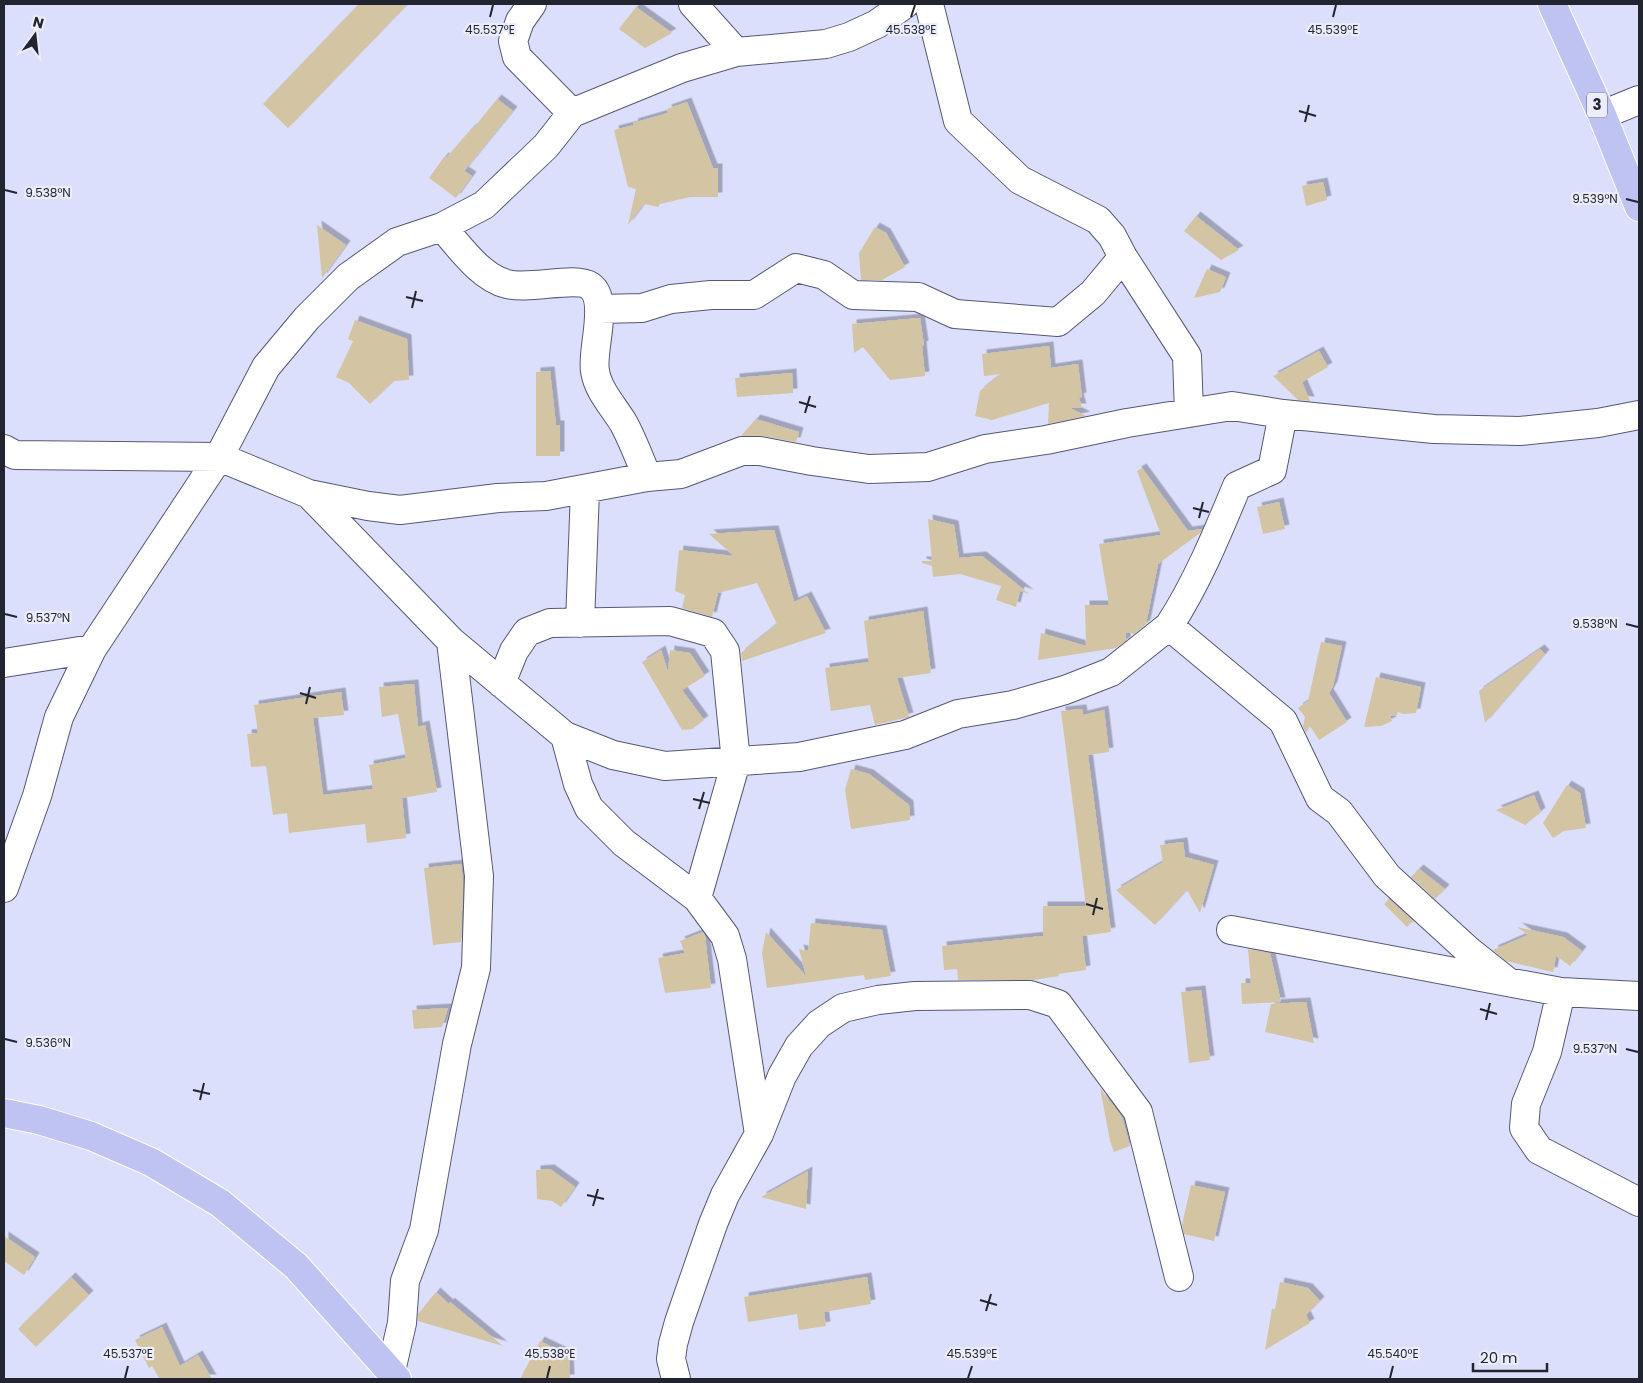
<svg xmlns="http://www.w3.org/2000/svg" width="1643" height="1383" viewBox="0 0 1643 1383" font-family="Poppins,sans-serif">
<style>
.building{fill:#d3c4a3;filter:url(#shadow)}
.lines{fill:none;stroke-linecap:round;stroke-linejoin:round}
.minor-casing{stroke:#555875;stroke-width:30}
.highway-casing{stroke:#fff;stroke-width:30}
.minor{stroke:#fff;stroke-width:28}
.highway{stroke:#bec3f1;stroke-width:28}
.ticks{fill:none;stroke:#222430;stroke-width:2}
.labels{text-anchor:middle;stroke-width:4.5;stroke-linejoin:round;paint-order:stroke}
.shield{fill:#ecedfb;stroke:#5f606d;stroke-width:1}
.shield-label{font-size:15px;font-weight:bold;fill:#222430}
.ticks-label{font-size:12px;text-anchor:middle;fill:#222430;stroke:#ecedfb;stroke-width:4.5;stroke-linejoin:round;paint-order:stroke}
</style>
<defs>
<filter id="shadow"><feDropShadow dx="4.5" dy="-4.5" stdDeviation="0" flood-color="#0004"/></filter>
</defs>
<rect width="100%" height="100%" fill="#dcdffb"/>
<!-- building -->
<path class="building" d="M359 4H408L288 128 263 104Z
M636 7 672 33 645 48 619 29Z
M497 99 513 111 464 171 472 176 456 198 429 178 444 157 446 158 472 128 473 129Z
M687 102 713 168H718V197H690L660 204 658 207 644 204 628 225 636 189 628 187 614 130 634 125 633 123 668 113 667 109Z
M1323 182 1327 200 1306 206 1302 186Z
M1196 216 1239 250 1221 260 1184 231Z
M317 225 346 245 322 278Z
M875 227 886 233 905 267 882 280H861L859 253Z
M1207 269 1226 277 1220 292 1194 298Z
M920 318 924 345 922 346 925 376 890 380 863 347 854 353 852 324Z
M355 320 407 339 409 380 394 381 370 404 349 383 336 377 353 341 348 339Z
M1049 346 1051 368 1078 364 1082 397 1079 398 1082 408H1070L1086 416 1048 424 1049 403 992 420 975 416 980 391 1001 374 984 376 982 354Z
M1319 351 1328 367 1302 382 1310 401 1298 400 1273 376Z
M550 371 556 425H560V456H536V372Z
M792 373 793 393 737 397 735 378Z
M756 419 799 432 796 442 763 436H741Z
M1142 468 1188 531 1202 529 1200 533 1158 564 1146 624 1134 634 1126 632V641L1116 648 1038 660 1041 633 1086 646 1085 605H1109L1099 544 1161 535 1137 471Z
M1279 502 1285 529 1263 534 1257 507Z
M928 519 954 525 959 558 982 556 1029 594 1020 591 1016 607 996 600 1001 586 960 574 933 577 932 566 922 563V561H932Z
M774 530 794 602 807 596 826 633 742 661 741 653 777 624 757 583 718 593 712 617 682 608 685 595 675 591 679 550 734 556 709 534Z
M923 611 931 673 897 678 909 717 875 725 870 705 831 711 825 668 869 662 864 621Z
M1321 642 1342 646 1333 686 1329 693 1347 722 1319 740 1310 726 1306 733 1303 726 1305 717 1298 708 1308 701Z
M1540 649 1545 654 1485 723 1479 691Z
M661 650 668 672 670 650 690 653 705 676 682 690 704 720 692 729 682 730 642 662Z
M1376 677 1421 687 1416 713 1403 714 1398 712 1397 715 1390 716 1392 721 1381 726 1364 727Z
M414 684 418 727 425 725 437 792 402 798 406 838 367 843 365 824 289 833 287 813 273 815 266 766 251 767 247 734 258 733 254 705 341 692 344 715 313 718 323 795 373 789 369 765 406 758 398 714 382 717 379 687Z
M1082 709 1083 715 1104 710 1109 752 1088 755 1111 932 1082 936 1086 970 1058 974 1059 976 1033 980H958L957 969 944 970 942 946 1043 936V906H1086L1061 711Z
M851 769 869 774 909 805 910 820 851 829 845 790Z
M1567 785 1580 793 1586 828 1564 831 1553 838 1543 823Z
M1534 795 1541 812 1525 825 1496 810Z
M1183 842 1185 857 1214 865 1200 913 1187 890 1155 925 1116 890 1163 862 1160 845Z
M461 864 463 881 461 942 433 945 424 868Z
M1419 869 1445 889 1435 899 1411 877Z
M1389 899 1413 921 1407 927 1384 904Z
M811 923 882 930 891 976 865 980 864 975 767 988 762 953 766 932 806 976 799 949 808 951Z
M1517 927 1563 937 1582 951 1570 966 1556 956 1553 972 1506 961 1493 950 1528 935Z
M703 932 705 936 711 988 665 993 658 958 685 953 680 941Z
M1248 949 1270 953 1281 1002 1242 1004 1241 983H1251Z
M1201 990 1210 1060 1189 1063 1181 992Z
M1306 1002 1314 1043 1265 1032 1271 1004Z
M448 1008 442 1027 414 1029 412 1010Z
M1100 1088 1122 1117 1130 1146 1114 1152 1110 1141Z
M550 1169 575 1187 561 1207 552 1201 537 1199 536 1170Z
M808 1171 806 1209 761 1197Z
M1191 1185 1225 1192 1214 1241 1184 1234 1182 1225Z
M4 1236 35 1257 24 1275 4 1261Z
M71 1277 89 1295 36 1347 18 1329Z
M867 1277 871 1304 824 1312 826 1326 799 1330 797 1314 748 1322 744 1297Z
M1280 1282 1308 1288 1320 1301 1306 1315 1310 1323 1265 1350 1272 1309H1275Z
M436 1292 449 1304 450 1302 503 1346 418 1321V1314Z
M162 1327 180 1366 198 1355 212 1379H157L159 1378 152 1366 149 1368 135 1340Z
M540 1341 569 1355 570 1379H520Z"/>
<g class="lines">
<!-- minor casing -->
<g class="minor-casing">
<path id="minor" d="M532 4 520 21 513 41 517 57 572 113
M693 4 736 52
M929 4 958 121 1020 180 1098 220 1112 236 1123 257 1187 356 1189 413
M1602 115 1639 100
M442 227C460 247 480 277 507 284 529 290 576 276 590 286 610 300 591 350 595 371 598 391 614 407 624 424 633 441 640 459 647 477
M600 309 642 308 671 299 711 295H754L796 268 824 275 853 295 918 297 955 314 1058 322 1093 293 1123 257
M1283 414 1272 470 1237 486C1217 534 1197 583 1169 626L1283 721 1320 798 1339 812 1387 876 1469 951 1508 982
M4 449 15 455 219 457 309 494 368 506 400 510 498 498 546 496 647 477 681 474 742 451H760L812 461 869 469 928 467 985 449 1046 440 1127 423 1232 406 1283 414 1434 429 1520 431 1598 423 1639 415
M309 494 451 641 565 736 613 755 665 766 799 757 905 735 958 714 1013 705 1065 690 1111 672 1169 626
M580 623 585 490
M4 663 92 649
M501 683 514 651 527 632 550 623 670 621 713 633 725 651 736 762 697 898
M565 736 578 784 589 808 624 843 697 898 725 936 732 959 759 1134
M4 888 37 796 59 717 92 649 219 457 266 367 307 318 348 277 397 242 442 227 484 205 546 146 572 113 682 68 736 52 826 44 849 37 877 24 905 4
M1231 930 1561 992 1639 996
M1561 992 1547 1052 1526 1104 1524 1128 1539 1150 1639 1202
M391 1371 402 1323 405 1281 424 1230 457 1044 476 968 479 876 451 641
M676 1379 671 1359 673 1344 679 1322 713 1224 725 1195 759 1134 782 1076 799 1046 819 1024 843 1008 878 1000 915 996 1030 995 1058 1004 1138 1112 1179 1277"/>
</g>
<!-- highway casing -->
<g class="highway-casing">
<path id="highway" d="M1552 4 1602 115 1639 207
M4 1113 39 1120 91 1136 151 1162 220 1203 296 1266 397 1379"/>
</g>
<!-- minor -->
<use href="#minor" class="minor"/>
<!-- highway -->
<use href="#highway" class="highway"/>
</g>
<!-- ticks -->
<path class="ticks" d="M490 17 493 5M911 17 915 5M1333 17 1336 5M1299 111 1316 116M1305 122 1309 105M5 190 17 193M1626 199 1638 202M406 297 423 301M412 308 416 291M799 402 816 407M805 413 810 396M1193 508 1209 512M1199 518 1203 502M5 614 17 617M1626 624 1638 627M300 693 316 698M306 704 310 687M693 799 710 803M699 809 704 792M1086 904 1103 909M1093 915 1097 898M1480 1009 1497 1014M1486 1020 1490 1003M5 1039 17 1042M1626 1049 1638 1052M193 1090 210 1094M200 1100 204 1083M587 1195 604 1199M593 1206 598 1189M980 1300 997 1305M986 1311 991 1294M125 1378 128 1366M547 1378 550 1366M968 1378 972 1366M1390 1378 1393 1366"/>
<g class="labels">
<!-- shield labels -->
<rect class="shield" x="1587" y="92.5" width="20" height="25" rx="4"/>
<g class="shield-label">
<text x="1597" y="110">3</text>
</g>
</g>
<g class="ticks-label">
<text x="490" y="34">45.537°E</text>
<text x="911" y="34">45.538°E</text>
<text x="1333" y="34">45.539°E</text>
<text x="48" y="197">9.538°N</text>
<text x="1595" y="203">9.539°N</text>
<text x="48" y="622">9.537°N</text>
<text x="1595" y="628">9.538°N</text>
<text x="48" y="1047">9.536°N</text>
<text x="1595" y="1053">9.537°N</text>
<text x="128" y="1358">45.537°E</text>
<text x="550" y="1358">45.538°E</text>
<text x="972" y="1358">45.539°E</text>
<text x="1393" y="1358">45.540°E</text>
</g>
<!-- border -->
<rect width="1643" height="1383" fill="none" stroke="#222430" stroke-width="10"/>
<!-- north arrow -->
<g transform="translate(35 35) rotate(15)" stroke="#ecedfb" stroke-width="4" paint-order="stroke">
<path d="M0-4L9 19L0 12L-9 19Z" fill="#222430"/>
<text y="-8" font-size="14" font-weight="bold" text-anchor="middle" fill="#222430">N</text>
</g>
<!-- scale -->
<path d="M1473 1363v8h74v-8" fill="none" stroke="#222430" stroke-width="2.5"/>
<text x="1480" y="1363" font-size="15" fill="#222430" stroke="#ecedfb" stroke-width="4" paint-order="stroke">20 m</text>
</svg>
